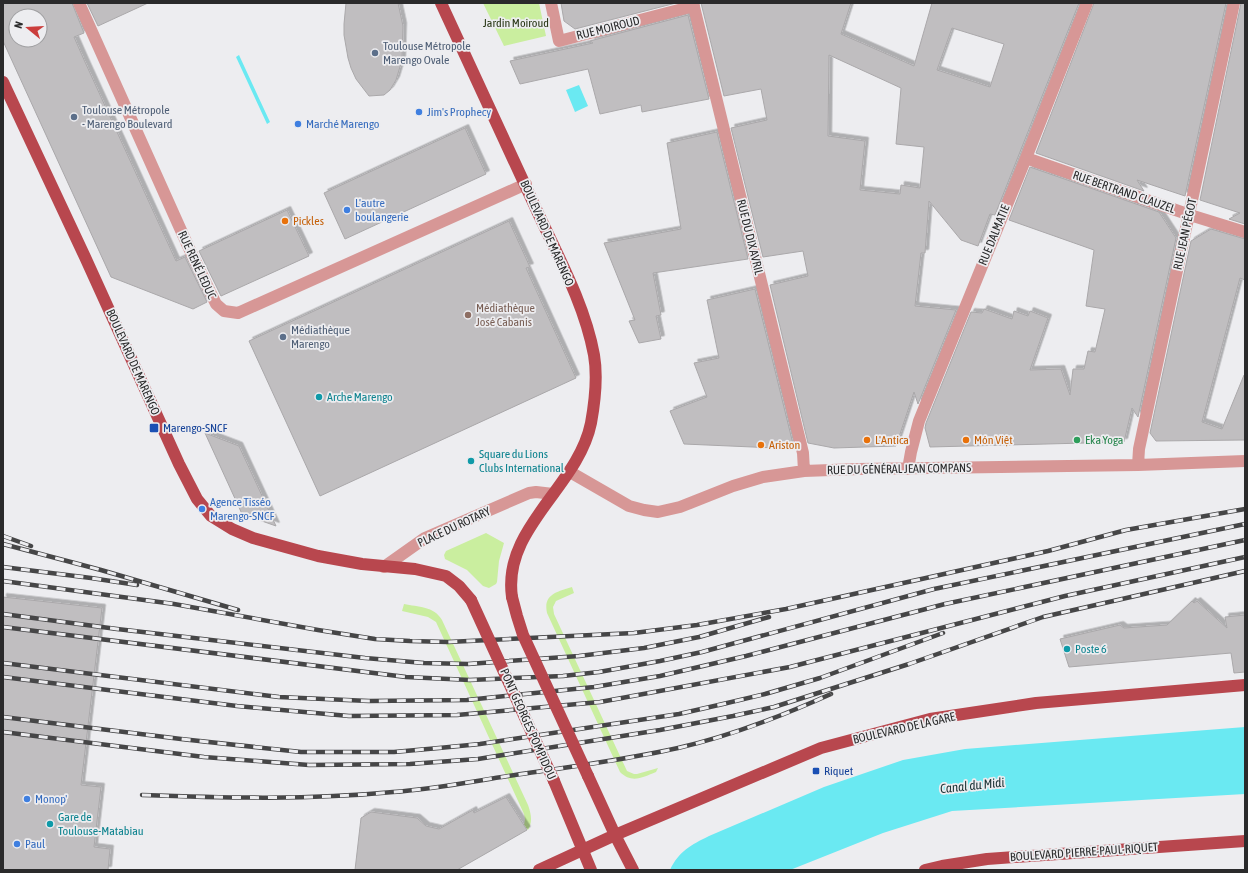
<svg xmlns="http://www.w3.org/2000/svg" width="1248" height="873" viewBox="0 0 1248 873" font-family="'Asap Condensed',sans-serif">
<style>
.green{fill:#caee9f}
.water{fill:#6ae9f2}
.building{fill:#c0bec0;stroke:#aaa8aa;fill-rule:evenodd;filter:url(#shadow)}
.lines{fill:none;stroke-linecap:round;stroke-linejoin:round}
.street{stroke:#d79796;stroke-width:12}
.primary{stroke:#b8474e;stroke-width:12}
.rail-casing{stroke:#464647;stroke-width:4.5}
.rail{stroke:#ededf0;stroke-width:3;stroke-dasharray:9;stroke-linecap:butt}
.primary-bridge{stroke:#b8474e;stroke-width:12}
.service-dot{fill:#5c6f8a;stroke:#ededf0;stroke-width:1.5}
.shop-dot{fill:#3f7fe0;stroke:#ededf0;stroke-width:1.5}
.food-dot{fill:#e8710a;stroke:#ededf0;stroke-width:1.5}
.education-dot{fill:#8d6e63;stroke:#ededf0;stroke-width:1.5}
.culture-dot{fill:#0f9aa8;stroke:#ededf0;stroke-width:1.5}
.transit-dot{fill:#1a4fb4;stroke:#ededf0;stroke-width:1.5}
.leisure-dot{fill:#2e9e5b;stroke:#ededf0;stroke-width:1.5}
.labels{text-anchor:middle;stroke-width:3.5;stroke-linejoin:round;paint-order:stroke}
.park-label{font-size:12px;fill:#283615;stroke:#ededf0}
.street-label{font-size:12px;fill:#2a2a2b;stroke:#ededf0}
.service-label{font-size:12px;fill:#4e5e75;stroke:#ededf0;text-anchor:start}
.shop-label{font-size:12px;fill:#366cbe;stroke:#ededf0;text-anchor:start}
.food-label{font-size:12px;fill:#c56008;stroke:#ededf0;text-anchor:start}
.education-label{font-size:12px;fill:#785e54;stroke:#ededf0;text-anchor:start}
.culture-label{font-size:12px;fill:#0d838f;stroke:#ededf0;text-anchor:start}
.transit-label{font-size:12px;fill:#164399;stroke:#ededf0;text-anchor:start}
.leisure-label{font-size:12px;fill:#27864d;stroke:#ededf0;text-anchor:start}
.water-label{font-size:13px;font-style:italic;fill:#1b3234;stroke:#ededf0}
</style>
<defs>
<filter id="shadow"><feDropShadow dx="3.5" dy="-3.5" stdDeviation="0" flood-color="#0004"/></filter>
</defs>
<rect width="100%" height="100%" fill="#ededf0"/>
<!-- green -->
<path class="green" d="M483 3H539L546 36 504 46Z
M486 533 504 543 499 561 497 582 496 584 489 588 483 586 467 570 445 559 444 555 446 551Z
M572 587 574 593 556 601 553 607 554 614 627 771 634 774H637L658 768 656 772C643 777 632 784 620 772L547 613C543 594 557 592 572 587Z
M404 604C418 607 434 606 442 620L528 805C531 813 533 822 528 830L524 826 525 819 524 814 436 622 428 617 402 611Z"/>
<!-- water -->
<path class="water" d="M239 55 270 122 267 124 236 57Z
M579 85 588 106 575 112 566 90Z
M1245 727V794L952 811 883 833 790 870H670C679 851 691 845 709 836L824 787 903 760 965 749Z"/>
<!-- building -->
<path class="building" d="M3 3H72L84 33 74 37 85 62 176 261 185 257 207 302 193 309 111 277 3 41ZM16 16H40V40H16Z
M87 3H148L98 26Z
M346 3H398L403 26 402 60 396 80 390 90 384 95 369 96 356 79 351 68 348 58 344 35V24Z
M561 3H676L575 29 564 21Z
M701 3H851L841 34 914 66 932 3H1079L995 215 990 214 978 246 961 240 929 201 925 253H921L915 306 956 310 918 404 914 392 896 446 834 448 808 443 770 285 808 276 803 251 763 257 731 128 767 120 761 89 724 96ZM952 28 1004 44 990 87 937 70ZM829 55 901 88 896 144 924 147 920 188 901 185 900 194 860 190 865 141 828 136Z
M1094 3H1226L1185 196 1137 180 1144 191 1036 153Z
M1241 3H1245V224L1229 219 1240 213 1200 200Z
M688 15 709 99 642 112 641 105 600 114 588 69 520 84 510 61 593 43 590 41Z
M465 128 486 174 345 239 324 193Z
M717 132 748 259 653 273 661 315 656 316 661 339 639 343 629 321 635 320 604 243 681 229 667 143Z
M1030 167 1159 212 1176 238 1138 417 1132 408 1124 442 930 447 925 428 926 423 971 312 982 313 984 309 1012 319 1014 311 1028 316 1030 311 1048 318 1030 370 1061 369 1070 395 1073 369H1084L1088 351 1095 352 1105 309 1086 306 1094 250 1009 220Z
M287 210 309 256 221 296 199 251Z
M509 221 530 267 526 268 576 378 320 496 249 341Z
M1211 229 1245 239V280L1240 278 1202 422 1222 429 1244 375H1245V440L1156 441 1150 433 1191 241Z
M755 289 793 444 775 448 684 444 670 411 707 397 694 363 719 358 707 300Z
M205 433 239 446 276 526 242 514Z
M3 597 102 608 81 785 101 787 94 847 110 849 108 870H3Z
M1192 601 1194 603 1197 601 1227 628 1225 617 1245 615V672L1234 673 1231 653 1069 667 1060 639 1120 625 1124 628 1167 625Z
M506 797 527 830 457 870H355L361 818 371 812 417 818 426 826 439 829 473 810 474 813Z"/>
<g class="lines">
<!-- street -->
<path class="street" d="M79 3 188 246 216 304 224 311 238 313 526 184
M551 3 559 41 694 6
M693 3 803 453 804 471
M1026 158 1190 215 1245 232
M1138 465 1139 449 1234 3
M908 469 911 452 919 421 1026 158 1087 3
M570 472 629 506 644 510 658 512 680 507 733 486 763 477 804 471 858 469 1138 465 1245 461
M384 567 425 538 529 493 536 492 553 494"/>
<!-- primary -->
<path class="primary" d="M441 3C473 73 506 143 538 213 559 258 585 306 594 355 598 378 595 401 591 423 578 487 502 528 512 597
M3 82 85 257 179 464 197 499 211 516 232 529 253 538 318 556 362 564 415 569 446 576 459 586 471 600
M588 776 615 835 633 870
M554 781 591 870
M539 870 615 835 821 748 930 719 1036 703 1245 685
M925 870 942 866 987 859 1245 841"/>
<!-- rail casing -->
<g class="rail-casing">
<path id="rail" d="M3 536 31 546
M3 544 101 570 238 610
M3 567 91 578 137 585
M3 581 174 604 318 630 375 639 410 641 448 642 634 633 697 625 786 609 1048 551 1126 530 1245 509
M3 614 117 629 365 658 424 663 468 664 579 656 644 648 699 637 769 617
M3 627 406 677 470 680 563 676 599 672 660 661 702 652 934 589 1245 524
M3 663 279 697 369 701 467 700 594 687 660 676 746 656 945 604 1245 540
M3 677 237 706 349 716 457 715 600 702 790 667 1065 596 1245 557
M3 717 181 739 301 752H394L439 748 480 744 679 714 723 704 765 694 820 678 943 633
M3 732 204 757 309 765 410 764 478 759 660 730 733 716 774 707 909 664 1043 617 1245 571
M142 795C226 798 310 800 393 792 434 789 474 781 515 775 570 767 624 760 678 748 731 736 782 716 831 694"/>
</g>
<!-- rail -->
<use href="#rail" class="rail"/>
<!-- primary-bridge -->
<path class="primary-bridge" d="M512 597 517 616 523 635 588 776
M471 600 554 781"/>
</g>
<!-- markers -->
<g class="service-dot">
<circle cx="375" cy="53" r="4"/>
<circle cx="74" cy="117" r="4"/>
<circle cx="283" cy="337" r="4"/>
</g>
<g class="shop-dot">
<circle cx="419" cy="112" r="4"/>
<circle cx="298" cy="124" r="4"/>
<circle cx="347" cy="210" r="4"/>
<circle cx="202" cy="509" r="4"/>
<circle cx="27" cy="799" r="4"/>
<circle cx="17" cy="844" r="4"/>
</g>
<g class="food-dot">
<circle cx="285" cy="221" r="4"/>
<circle cx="867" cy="440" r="4"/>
<circle cx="966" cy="440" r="4"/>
<circle cx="761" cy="445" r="4"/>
</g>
<circle class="education-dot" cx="468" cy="315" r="4"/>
<g class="culture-dot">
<circle cx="319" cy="397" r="4"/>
<circle cx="471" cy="461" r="4"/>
<circle cx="1067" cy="649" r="4"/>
<circle cx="50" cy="824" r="4"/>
</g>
<g class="transit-dot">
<rect x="149" y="423" width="10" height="10" rx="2"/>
<rect x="812" y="767" width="8" height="8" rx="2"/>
</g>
<circle class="leisure-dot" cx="1077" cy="440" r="4"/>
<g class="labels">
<!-- park labels -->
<g class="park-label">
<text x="516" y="27">Jardin Moiroud</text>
</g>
<!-- street labels -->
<g class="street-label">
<text transform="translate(608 28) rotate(-14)" y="4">RUE MOIROUD</text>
<text transform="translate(1124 192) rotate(19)" y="4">RUE BERTRAND CLAUZEL</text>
<text transform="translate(547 233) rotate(66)" y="4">BOULEVARD DE MARENGO</text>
<text transform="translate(1185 234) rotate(-78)" y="4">RUE JEAN PÉGOT</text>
<text transform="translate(994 235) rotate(-68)" y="4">RUE DALMATIE</text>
<text transform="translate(750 237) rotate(76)" y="4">RUE DU DIX AVRIL</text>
<text transform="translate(197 265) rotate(65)" y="4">RUE RENÉ LEDUC</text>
<text transform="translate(133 362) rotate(66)" y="4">BOULEVARD DE MARENGO</text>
<text transform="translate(899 469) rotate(-1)" y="4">RUE DU GÉNÉRAL JEAN COMPANS</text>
<text transform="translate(454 527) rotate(-25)" y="4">PLACE DU ROTARY</text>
<text transform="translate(528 724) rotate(66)" y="4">PONT GEORGES POMPIDOU</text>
<text transform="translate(904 728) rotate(-13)" y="4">BOULEVARD DE LA GARE</text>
<text transform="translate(1084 852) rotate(-4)" y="4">BOULEVARD PIERRE-PAUL-RIQUET</text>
</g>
<!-- service labels -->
<g class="service-label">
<text x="383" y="50">Toulouse Métropole<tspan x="383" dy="14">Marengo Ovale</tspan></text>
<text x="82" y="114">Toulouse Métropole<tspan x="82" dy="14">- Marengo Boulevard</tspan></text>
<text x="291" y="334">Médiathèque<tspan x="291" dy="14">Marengo</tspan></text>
</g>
<!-- shop labels -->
<g class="shop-label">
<text x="427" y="116">Jim's Prophecy</text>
<text x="306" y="128">Marché Marengo</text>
<text x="355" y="207">L'autre<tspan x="355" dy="14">boulangerie</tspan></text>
<text x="210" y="506">Agence Tisséo<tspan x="210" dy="14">Marengo-SNCF</tspan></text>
<text x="35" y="803">Monop'</text>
<text x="25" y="848">Paul</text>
</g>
<!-- food labels -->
<g class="food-label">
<text x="293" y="225">Pickles</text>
<text x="875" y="444">L'Antica</text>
<text x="974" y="444">Món Việt</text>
<text x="769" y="449">Ariston</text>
</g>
<!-- education labels -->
<g class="education-label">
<text x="476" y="312">Médiathèque<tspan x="476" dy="14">José Cabanis</tspan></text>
</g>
<!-- culture labels -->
<g class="culture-label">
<text x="327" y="401">Arche Marengo</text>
<text x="479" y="458">Square du Lions<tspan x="479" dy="14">Clubs International</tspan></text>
<text x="1075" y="653">Poste 6</text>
<text x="58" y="821">Gare de<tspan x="58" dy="14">Toulouse-Matabiau</tspan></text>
</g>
<!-- transit labels -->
<g class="transit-label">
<text x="163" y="432">Marengo-SNCF</text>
<text x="824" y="775">Riquet</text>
</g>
<!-- leisure labels -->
<g class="leisure-label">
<text x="1085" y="444">Eka Yoga</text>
</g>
<!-- water labels -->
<g class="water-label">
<text transform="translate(972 785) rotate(-6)" y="5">Canal du Midi</text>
</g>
</g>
<!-- border -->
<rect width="1248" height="873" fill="none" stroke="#2a2a2b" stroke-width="8"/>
<!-- north arrow -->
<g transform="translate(28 28) rotate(288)"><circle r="19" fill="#ededf0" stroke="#9f9fa1"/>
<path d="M0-3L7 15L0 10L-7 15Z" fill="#cb3d3c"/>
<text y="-6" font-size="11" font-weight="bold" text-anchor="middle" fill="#2a2a2b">N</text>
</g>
</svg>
